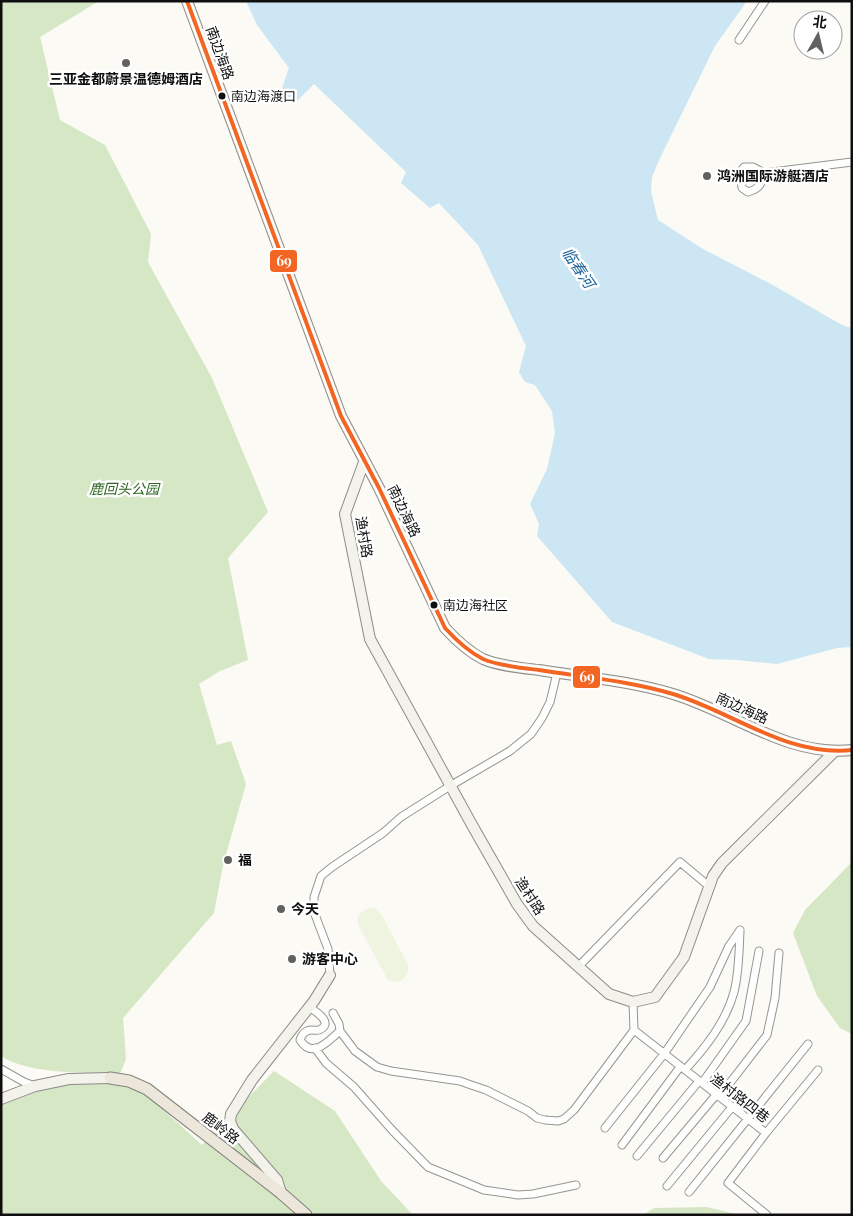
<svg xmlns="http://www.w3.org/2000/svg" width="853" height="1216" viewBox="0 0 853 1216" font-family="'Playfair Display','Noto Sans SC',serif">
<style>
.forest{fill:#d5e7c4}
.pitch{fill:#eef4df}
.water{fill:#cce6f3}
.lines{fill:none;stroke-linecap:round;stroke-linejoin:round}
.street-casing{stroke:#959592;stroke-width:9}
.secondary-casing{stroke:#8c8b89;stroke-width:12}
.primary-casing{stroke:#83827f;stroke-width:13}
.street{stroke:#fefefd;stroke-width:7}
.secondary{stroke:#f4f3eb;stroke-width:10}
.primary{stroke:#ece7da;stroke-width:11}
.bus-1-casing{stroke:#fff;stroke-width:8}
.bus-1{stroke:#f26522;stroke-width:4}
.poi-dot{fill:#62615f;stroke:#fff;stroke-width:2}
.bus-dot{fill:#0f0f0f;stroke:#fff;stroke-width:2}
.labels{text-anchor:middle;stroke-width:5;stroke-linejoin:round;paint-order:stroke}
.bus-label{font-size:13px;fill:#0f0f0f;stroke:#fff;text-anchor:start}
.street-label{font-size:14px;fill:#0f0f0f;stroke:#fff}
.poi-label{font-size:14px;font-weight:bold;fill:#0f0f0f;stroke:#fff;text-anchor:start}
.park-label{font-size:14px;font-style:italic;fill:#2f6422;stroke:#fff}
.water-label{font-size:15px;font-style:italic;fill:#1d649b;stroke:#fff}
.line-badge{stroke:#fff;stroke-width:2}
.badge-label{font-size:14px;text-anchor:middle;font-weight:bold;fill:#fff}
</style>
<rect width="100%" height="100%" fill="#fbfaf4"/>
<!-- forest -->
<path class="forest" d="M1 1H99L40 37 60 120 105 145 151 234 148 262 212 378 268 512 228 558 248 660 220 671 199 684 217 745 231 741 246 784 223 865 214 913 123 1018 126 1059 120 1074C86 1072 30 1075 1 1056Z
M852 862V1034L840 1028 817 996 793 933 805 910Z
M274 1071 335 1111 381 1181 413 1215H1V1100L18 1087 96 1080 135 1084 202 1145Z
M707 1207 740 1215H643L654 1208Z"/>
<!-- pitch -->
<path class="pitch" d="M369 908H374L381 914 408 965C409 978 401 985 388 980L358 925C356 916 360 912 369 908Z"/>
<!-- water -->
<path class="water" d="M246 1H747L715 46 659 160 652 177 651 191 658 220 703 249 771 284 842 325 852 328V647L837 648 777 664 737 660 709 659 612 622 537 536 539 524 530 504 547 469 555 433 552 411 535 385 525 382 519 372 526 346 478 245 439 203 430 208 401 183 406 172 314 84 293 105 280 94 289 68 257 25Z"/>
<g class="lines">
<!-- street casing -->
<g class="street-casing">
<path id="street" d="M739 40 765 1
M764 173C762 184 759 189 748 192L742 188 740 173 744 167H753L764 173 852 162
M578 967 680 862 710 887
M330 975 328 949 314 912V897L321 876 332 867 383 833 401 817 450 786 510 751 531 734 542 718 550 702 557 673
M633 1002 634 1030 766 1133 728 1183 767 1215
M309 1007C315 1011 335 1023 319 1030 315 1031 311 1029 307 1031 303 1033 301 1037 300 1040 313 1060 328 1041 340 1031L339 1024 333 1013
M340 1031 355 1051 377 1067 391 1071 460 1081 471 1085 486 1090 528 1111 537 1118 545 1120 558 1121 564 1119 574 1110 634 1030
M315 1048 326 1063 354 1087 392 1130 428 1167 484 1190 518 1195 533 1194 576 1185
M1 1069 24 1082 35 1086
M685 1070C705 1048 726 1022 734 992 739 973 739 951 740 931
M702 1083 746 1021 759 951
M719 1097 767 1035 775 998 779 953
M605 1128 664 1054 710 987 729 946 740 930
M766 1133 818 1070
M622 1145 680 1067
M637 1156 699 1081
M663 1158 716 1095
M667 1186 732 1107
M689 1192 808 1044"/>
</g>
<!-- secondary casing -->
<g class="secondary-casing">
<path id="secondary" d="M187 1 341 416 379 488 445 628C456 640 469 652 483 659 499 666 522 668 539 670 583 677 630 681 673 694 733 712 787 757 852 750
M364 462 345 514 370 639 472 825 517 904 533 926 609 994 633 1002 655 997 684 957 713 876 722 863 835 751
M1 1099 35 1086 69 1079 110 1078
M281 1193 277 1180 233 1129 230 1121 231 1114 252 1080 314 1001 330 975"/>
</g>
<!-- primary casing -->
<g class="primary-casing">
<path id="primary" d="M110 1078 129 1081 147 1089 281 1193 306 1215"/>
</g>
<!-- street -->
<use href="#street" class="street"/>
<!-- secondary -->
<use href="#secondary" class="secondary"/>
<!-- primary -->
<use href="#primary" class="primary"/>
<!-- bus-1 casing -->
<g class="bus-1-casing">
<path id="bus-1" d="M187 1 341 416 379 488 445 628C456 640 469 652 483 659 499 666 522 668 539 670 583 677 630 681 673 694 733 712 787 757 852 750"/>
</g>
<!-- bus-1 -->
<use href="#bus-1" class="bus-1"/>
</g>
<!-- markers -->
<g class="poi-dot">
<circle cx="126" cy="63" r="5"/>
<circle cx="707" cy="176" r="5"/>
<circle cx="228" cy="860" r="5"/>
<circle cx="281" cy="909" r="5"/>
<circle cx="292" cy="959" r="5"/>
</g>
<g class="bus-dot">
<circle cx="222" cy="96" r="4.5"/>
<circle cx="434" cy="605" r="4.5"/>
</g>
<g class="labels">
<!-- bus labels -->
<g class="bus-label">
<text x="231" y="101">南边海渡口</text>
<text x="443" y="610">南边海社区</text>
</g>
<!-- street labels -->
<g class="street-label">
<text transform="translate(220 53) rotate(70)" y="5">南边海路</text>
<text transform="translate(404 511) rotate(64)" y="5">南边海路</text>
<text transform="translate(364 537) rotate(80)" y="5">渔村路</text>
<text transform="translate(742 708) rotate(24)" y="5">南边海路</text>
<text transform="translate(530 896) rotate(57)" y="5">渔村路</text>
<text transform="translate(740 1098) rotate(38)" y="5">渔村路四巷</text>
<text transform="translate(221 1128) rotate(37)" y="5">鹿岭路</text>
</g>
<!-- poi labels -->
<g class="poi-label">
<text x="126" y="84" text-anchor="middle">三亚金都蔚景温德姆酒店</text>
<text x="717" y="181">鸿洲国际游艇酒店</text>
<text x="238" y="865">福</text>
<text x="291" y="914">今天</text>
<text x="302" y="964">游客中心</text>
</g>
<!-- park labels -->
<g class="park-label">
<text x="124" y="494">鹿回头公园</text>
</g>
<!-- water labels -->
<g class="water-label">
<text transform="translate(578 268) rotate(56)" y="5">临春河</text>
</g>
</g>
<g class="line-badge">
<rect x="269" y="249" width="29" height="24" rx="5" fill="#f26522"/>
<rect x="572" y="665" width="29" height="24" rx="5" fill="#f26522"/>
</g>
<g class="badge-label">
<text x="284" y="266">69</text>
<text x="587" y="682">69</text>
</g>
<!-- border -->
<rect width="853" height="1216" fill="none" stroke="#0f0f0f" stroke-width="5"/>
<!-- north arrow -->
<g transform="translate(818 35) rotate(8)"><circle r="24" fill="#ffffff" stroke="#9f9f9f"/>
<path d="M0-4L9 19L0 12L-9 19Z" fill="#62615f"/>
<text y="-8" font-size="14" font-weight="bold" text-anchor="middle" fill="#0f0f0f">北</text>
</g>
</svg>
